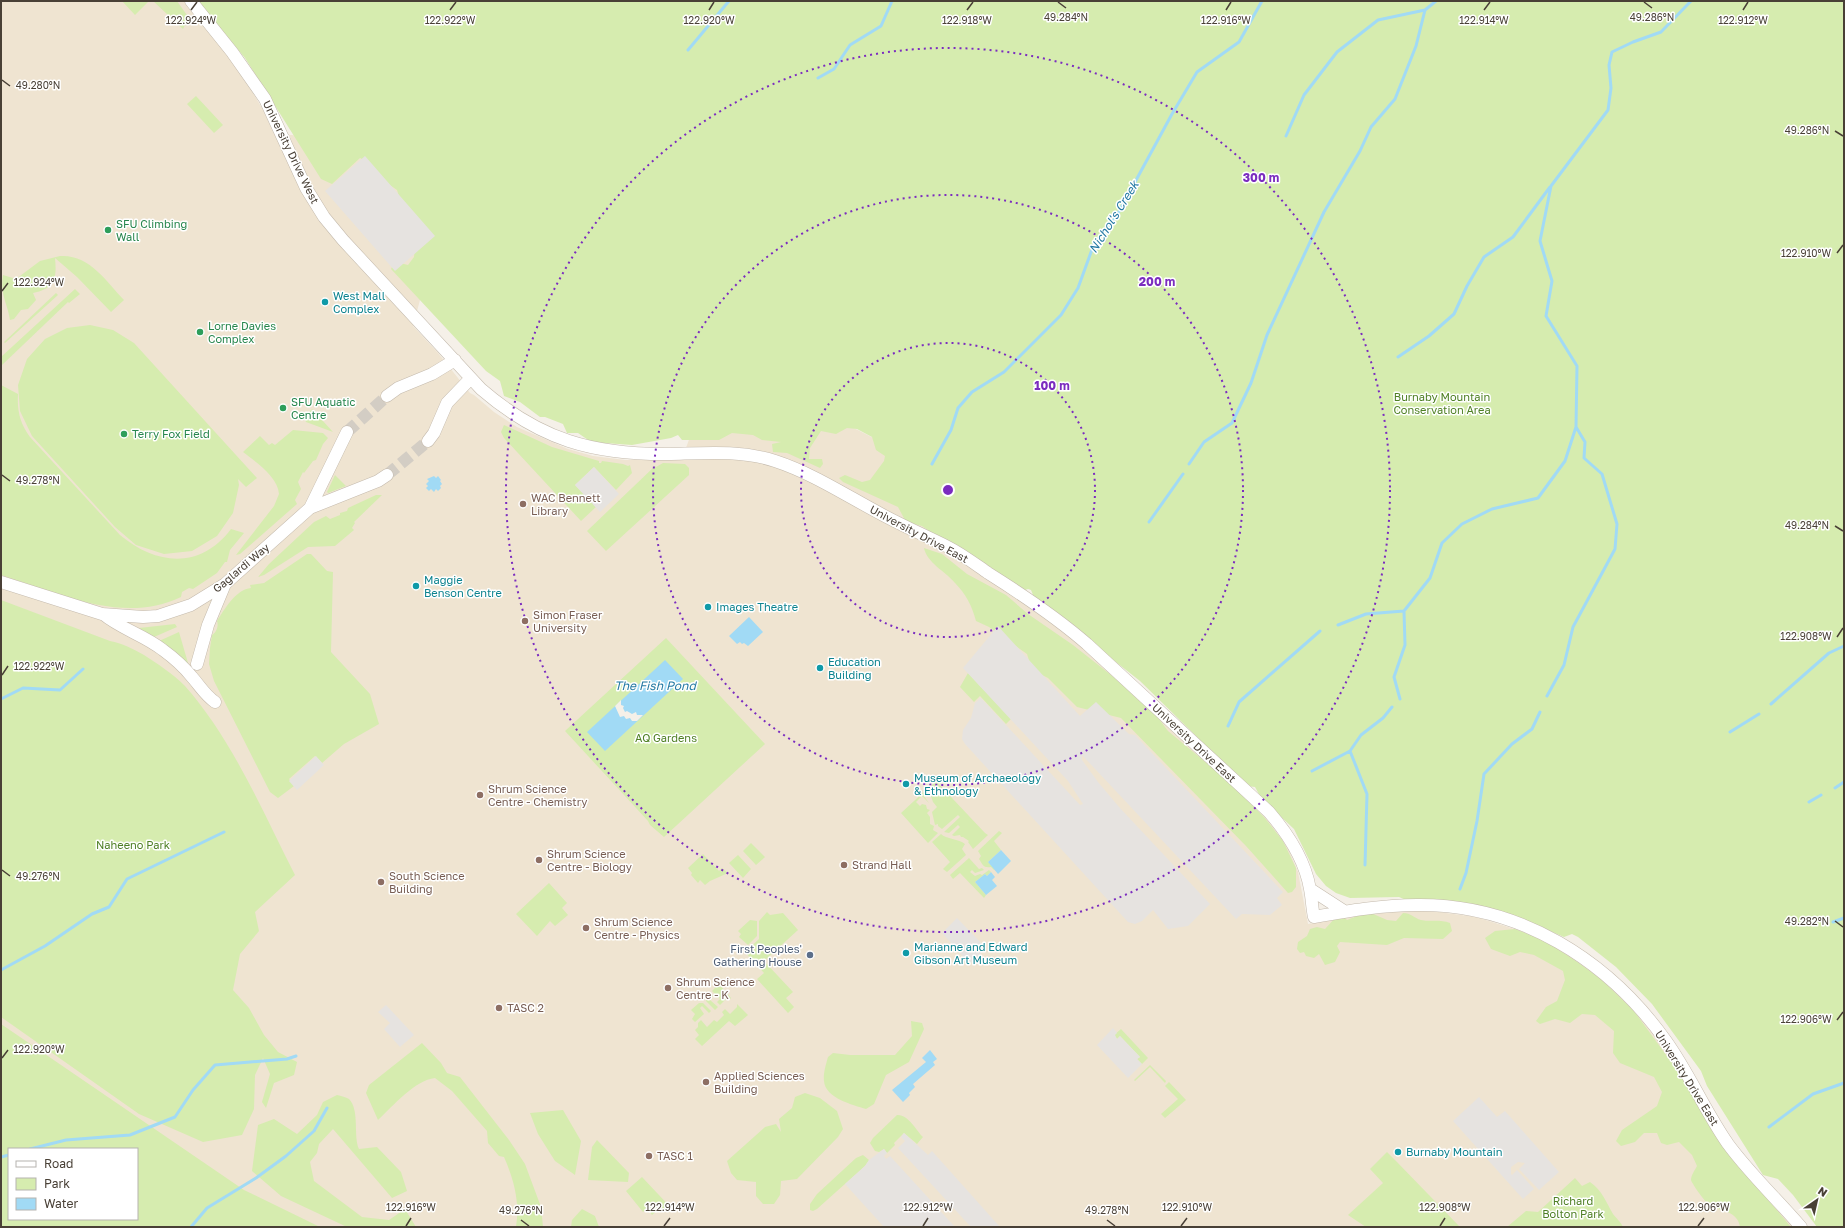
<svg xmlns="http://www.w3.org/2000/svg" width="1845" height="1228" viewBox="0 0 1845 1228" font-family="'Golos Text',sans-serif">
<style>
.education{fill:#efe4d1;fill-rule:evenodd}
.green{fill:#d6ecaf;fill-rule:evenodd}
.parking{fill:#e6e3e0}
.water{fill:#a1daf5}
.pier{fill:#f5f0e8}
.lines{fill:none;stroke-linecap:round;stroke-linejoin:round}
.stream{stroke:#a1daf5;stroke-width:3}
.minor-tunnel{stroke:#d3cdc4;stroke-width:12;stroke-dasharray:12 6;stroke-linecap:butt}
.minor-casing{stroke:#c4baad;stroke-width:13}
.minor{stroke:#fff;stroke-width:12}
.ticks{fill:none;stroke:#494036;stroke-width:1.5}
.ring{fill:none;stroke:#7b2cbf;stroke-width:2;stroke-dasharray:2 4}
.leisure-dot{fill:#2e9e5b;stroke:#fff;stroke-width:1.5}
.culture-dot{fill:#0f9aa8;stroke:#fff;stroke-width:1.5}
.education-dot{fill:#8d6e63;stroke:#fff;stroke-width:1.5}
.service-dot{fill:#5c6f8a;stroke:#fff;stroke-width:1.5}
.labels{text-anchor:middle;stroke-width:3;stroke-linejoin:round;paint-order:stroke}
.street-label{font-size:11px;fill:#494036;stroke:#fff}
.leisure-label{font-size:11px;fill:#27864d;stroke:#fff;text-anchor:start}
.culture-label{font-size:11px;fill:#0d838f;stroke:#fff;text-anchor:start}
.park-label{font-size:11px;fill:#4f8025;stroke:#fff}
.education-label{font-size:11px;fill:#785e54;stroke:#fff;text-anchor:start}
.service-label{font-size:11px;fill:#4e5e75;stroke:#fff;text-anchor:end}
.water-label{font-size:12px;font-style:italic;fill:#2479a3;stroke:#fff}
.ticks-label{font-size:10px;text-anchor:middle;fill:#494036;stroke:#fff;stroke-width:3;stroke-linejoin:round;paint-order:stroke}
.centre{fill:#7b2cbf;stroke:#fff;stroke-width:2}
.ring-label{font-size:12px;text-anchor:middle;font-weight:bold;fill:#7b2cbf;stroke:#fff;stroke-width:3;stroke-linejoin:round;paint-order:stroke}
</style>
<rect width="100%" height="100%" fill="#f5f0e8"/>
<!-- education -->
<path class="education" d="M1 1H184L223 49 250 88 263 110 274 134 378 140 449 219 420 300 413 326 438 353 470 393 474 395 494 412 517 427 568 449 593 456 625 460 682 459 691 434 809 405 887 445 955 558 1035 610 1064 632 1094 658 1268 820 1288 848 1298 872 1308 924 1361 915 1405 911H1431L1476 917 1524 932 1565 952 1610 985 1631 1006 1654 1034 1671 1059 1714 1134 1794 1227H1ZM9 1149H137V1219H9Z"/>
<!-- green -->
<path class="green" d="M122 1H149L135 15Z
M153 1H177L189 18 183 29Z
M197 1H1844V1227H1817L1793 1195 1778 1179 1763 1175 1707 1086 1701 1071 1652 1004 1616 967 1578 937 1572 934 1564 937 1510 914 1486 907 1406 900 1399 897 1350 898 1336 893 1326 886 1316 874 1294 829 1261 798 1255 787 1247 786 1140 681 1065 622 1036 602 1031 590 1028 589 1017 593 922 526 906 522 898 507 843 482 839 478 845 475 862 482 870 480 884 461 885 456 876 450 872 437 857 429 847 428 836 434 821 431 810 448 809 459H822L823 464 820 468 787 453 773 452 772 444 781 442 762 440 753 435 732 433 719 440H682L678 435 671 438 632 445 591 442 578 433H567L563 424 545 417H540L520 402 504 396 500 381 486 371 391 269 393 265 400 263 408 265 414 257 415 247 397 190 384 181 366 161 360 158 332 184 321 179 245 58Z
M196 96 223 125 214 133 187 104Z
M60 256C89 254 106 281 124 300L111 312 77 277 55 258C57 278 55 289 33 293L36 300 28 309 21 310 14 319 10 320C7 301 0 296 3 275L16 279 40 261Z
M75 289 80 294 69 303 68 302 1 366V357Z
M56 293 58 295 5 343 4 342Z
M90 325 113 330 134 343 257 478 246 487 238 479 239 485 233 513 217 536 192 551 164 554 136 545 115 527 32 436 20 411 18 385 27 359 45 339 67 328Z
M1 385 18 394C17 411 20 423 30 437L120 535C157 566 201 569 231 529L244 533 230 550 227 562H225L217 573 193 589 189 588 182 592 181 597C123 625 58 593 1 575Z
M312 409 333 432 306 422 304 418Z
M504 425 552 447 599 461V463H601L602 461 623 464 628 466 630 465 632 473 616 490 594 467 575 485 596 507 581 521 504 438 501 432Z
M293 430 323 433 328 438 323 444 316 460 313 461 304 473 303 472 298 482 301 489 295 500 297 504 240 554 236 555 274 506 279 494C278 477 256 462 243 452L260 436 269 445 272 443 275 445Z
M663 463 685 464 689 468V475L606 551 587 531 655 466 656 467Z
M335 475 346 486 328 493 327 492Z
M376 495H382L354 522 355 523 352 528 354 530 335 546 308 547 264 575 258 577 269 564 314 522 326 516 330 519 340 515V513L347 511 348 508Z
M924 548 942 554 967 574 1006 595 1028 614 1073 645 1116 679 1159 719 1168 731 1227 780 1264 817 1283 841 1296 868V887L1292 892 1288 893 1246 846 1121 718 1077 707 1048 678 1032 670 1027 654 989 627 976 621C972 606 966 594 955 583 945 571 927 563 924 548Z
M307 554H311L327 571 333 572 331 652 370 694 379 724 344 744 322 763 315 756 289 779 294 786 278 798 270 792 214 681 209 664 210 648 212 635C216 633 219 626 217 621 224 610 236 589 251 588L250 585 264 583Z
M1 600 110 641C122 643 133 649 144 655 158 664 173 674 185 686 232 739 263 812 295 875L255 912 259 931 240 954 233 990 249 1008 264 1035 278 1052 297 1062 294 1075 274 1083 266 1108 262 1102 270 1074 263 1058 255 1075 254 1109 242 1135 203 1142 139 1114 1 1017Z
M175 624 177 627 154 637 139 628Z
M179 632 188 663V664L159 641Z
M666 638 765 744 664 837 650 825 648 821 565 731Z
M968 673 1011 719 1006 724 980 696 974 702 960 687Z
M936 781 985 833 988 835 973 849 968 842 969 841 963 837H961L960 835 954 836 952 835 960 827 958 825 949 833 944 832 960 817 958 815 942 829 938 826V824L935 825 932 812 937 807 933 802 931 796 937 792 932 785Z
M927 789 930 791 924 796 929 803 922 796 916 802 920 806 922 804 926 805 927 809 930 810 927 813 930 817V824L934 826 933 830 938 833 928 843 901 813Z
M999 831 1002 833 994 841 1001 850 988 862 995 869 994 870 991 867C983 868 983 865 979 859L981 856 978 851Z
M941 834C946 839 959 839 965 844L962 849 966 855 947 872 943 869 950 862 932 842Z
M751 843 765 857 756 865 743 851Z
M703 854 719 871 722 868 728 873 710 881 705 885 700 880 698 883 691 875 692 873 688 868Z
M738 855 751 869 743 878 729 863Z
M969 858 979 869 982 868 984 870 975 873 972 870 970 872 975 876 980 874 982 875 989 870 991 872 987 876 985 874 975 882 986 895 984 898 960 873 953 879 950 875Z
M549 883 567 903 562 908 568 915 555 926 550 921 537 936 516 914Z
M767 912 770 915 783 913 798 930 764 961 793 992 786 998 794 1007 788 1013 757 979 764 973 745 952 759 939V921Z
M1371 913 1387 920 1396 921 1403 913C1411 913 1414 918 1421 920 1431 922 1440 919 1450 923L1452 931 1443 939 1404 938 1387 945 1340 942 1337 946 1340 952 1335 962 1325 965 1319 954 1314 958 1306 956 1304 952 1300 953 1297 949 1298 942 1307 936 1310 929 1317 927 1325 929 1336 917 1342 915 1347 920 1362 914Z
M750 920 757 921V936L748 945 739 937 741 934 738 931Z
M1515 929 1544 940 1576 961 1601 979 1634 1011 1680 1074 1729 1153 1791 1227H1740C1738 1211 1720 1211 1709 1205 1706 1203 1692 1184 1691 1180 1691 1175 1695 1170 1697 1166L1692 1155 1679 1142 1667 1145 1661 1143 1657 1133H1644L1635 1142 1621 1146 1616 1141 1622 1130 1657 1106 1662 1092 1654 1077 1620 1063 1613 1053 1614 1031 1595 1015 1582 1014 1570 1023 1555 1019 1540 1024 1536 1021 1546 1007 1557 1001 1565 980 1563 971 1534 955 1520 952 1510 956 1491 949 1485 938 1495 931Z
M719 984 731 998 730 999 728 997 720 1005 717 1002 720 999 712 991Z
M710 992 713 996 710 1000 718 1007 715 1010 706 1001 707 995Z
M699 1003H703L711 1011 709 1013 702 1006 700 1008 704 1014 695 1022 692 1019 695 1014 691 1010Z
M737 1004 748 1015 735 1026 729 1021 702 1046 695 1039 699 1035 695 1030 698 1027V1023L701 1020 707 1027 714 1020 717 1022 724 1015 722 1012 725 1009 730 1014 737 1007Z
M911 1021 922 1023 924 1029 909 1062 886 1075 874 1104 866 1109C853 1105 825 1098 824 1081 823 1074 826 1064 828 1057L833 1053 850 1055H895L912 1036Z
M1 1024 244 1190 320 1227H1ZM9 1149H137V1219H9Z
M1121 1029 1148 1058 1142 1064 1137 1059 1140 1057 1120 1036 1117 1039 1114 1035Z
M422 1043 441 1063 447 1073 460 1077 509 1140 525 1164 541 1207 543 1227H516C520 1202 514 1180 504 1157L499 1156 488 1143 487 1131 452 1091 435 1078C415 1080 393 1106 378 1120L366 1093 369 1085Z
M1150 1065 1166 1081 1165 1083 1150 1067 1135 1081 1134 1080Z
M1169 1082 1186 1100 1165 1118 1161 1114 1178 1099 1165 1086Z
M805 1093 820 1098 837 1111 843 1129 838 1137 797 1179 781 1181 780 1195 774 1204H763L756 1196V1182L737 1180 731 1173 727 1161 765 1127 776 1124 781 1132 779 1119 792 1108 795 1097Z
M337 1095C341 1096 346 1097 349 1099 360 1110 353 1136 359 1149L377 1147 401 1172 407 1191 392 1198 333 1129 319 1144 317 1153 310 1162 314 1181 362 1217 389 1220 405 1209 416 1227H347L281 1196 252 1171 258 1125 274 1119 297 1134 317 1115 323 1102Z
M563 1110 581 1141 575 1175 555 1161 538 1134 530 1113Z
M897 1115C908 1114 916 1130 923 1137L917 1144 904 1133 894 1143 895 1145 887 1153 884 1149 879 1152 875 1151 870 1143 873 1138Z
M597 1140 629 1173 628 1182 588 1180 592 1147Z
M1387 1152 1396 1161 1460 1227H1366L1348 1215 1383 1183 1370 1169Z
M863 1155 869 1160 865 1166 817 1209 813 1211 810 1210V1204L817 1194 856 1158Z
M642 1177 674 1211 660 1208 652 1215 647 1208 643 1212 626 1191Z
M1575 1178 1582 1186 1590 1182C1602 1190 1606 1202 1613 1214 1616 1218 1621 1222 1623 1227H1507L1526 1211 1538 1212Z
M582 1209 595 1216 599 1227H571L572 1220Z"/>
<!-- parking -->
<path class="parking" d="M365 156 435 236 395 271 325 191Z
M594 467 619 494 600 512 575 485Z
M998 626 1080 716 1096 702 1129 734 1135 735 1283 892 1277 898 1282 905 1270 915 1242 914 1236 919 1082 755V760L1098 782 1119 807 1210 904 1188 926 1168 929 1153 910 1142 921 1135 924 1128 922 965 744 962 739 963 730 971 718 975 703 981 698 1080 805 1083 804 1068 781 963 668Z
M316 756 324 765 297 790 289 781Z
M957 918 986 948 970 964 942 933Z
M386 1005 414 1035 400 1047 384 1029 390 1023 378 1012Z
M1113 1028 1117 1033 1115 1035 1117 1039 1120 1036 1140 1057 1137 1059 1142 1064 1128 1078 1097 1045Z
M1479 1097 1497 1117 1505 1111 1559 1172 1539 1190 1519 1169 1525 1163 1518 1162 1511 1167V1174L1512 1175 1517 1170 1534 1189 1523 1199 1453 1121Z
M904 1133 928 1155 932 1151 1000 1227H971L898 1148 905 1141 901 1137Z
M884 1149 887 1153 884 1156 886 1159 890 1156 955 1227H884L845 1184 865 1166 869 1160Z"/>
<!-- water -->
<path class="water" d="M434 476 436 478 438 476 441 480 440 481 442 484 440 486 441 488 438 491 436 489 434 492 431 489 429 491 426 488 428 486 426 484 429 481 427 479Z
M749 617 763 632 748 646 744 643 742 644 740 642 737 644 729 636Z
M665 660 683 679 605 751 587 732Z
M1001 850 1011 861 998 874 988 862Z
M991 872 995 877 992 880 997 886 986 895 975 882 985 874 987 876Z
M930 1050 937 1059 933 1062 935 1065 913 1084 915 1087 909 1093 910 1095 903 1102 892 1090 926 1062 922 1058Z"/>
<!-- pier -->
<path class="pier" d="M621 700V705L624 706 623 708 625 712 627 711 632 714 636 712 637 715H643L637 721H632L630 718 626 719 624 716 620 717 615 706Z"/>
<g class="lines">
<!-- stream -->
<path class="stream" d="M688 50 729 1
M818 78 834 69 850 45 881 26 892 1
M1286 136 1304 95 1337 52 1378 20 1425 10
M1398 357 1429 336 1454 314 1467 286 1484 257 1513 237 1550 187
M932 464 951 430 958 408 972 392 1004 372 1061 315 1078 288 1094 244 1116 217 1172 114 1197 72 1239 42 1262 1
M1189 464 1204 442 1232 423 1251 383 1267 335 1324 212 1360 151 1371 127 1395 99 1416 46 1425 10 1436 1
M1149 522 1183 474
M1338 625 1366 614 1404 611
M1547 696 1564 665 1573 627 1615 549 1617 524 1602 474 1584 458 1585 442 1576 427 1577 366 1546 316 1552 281 1540 241 1551 186 1608 110 1611 88 1609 65 1612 52 1633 42 1661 32 1691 1
M1 699 23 688 60 690 83 669
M1400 699 1394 677 1405 645 1404 611 1430 578 1442 543 1462 524 1492 509 1538 498 1565 461 1576 427
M1771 704 1829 653 1844 646
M1228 726 1239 702 1320 631
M1730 732 1759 714
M1312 771 1350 751
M1835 788 1844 782
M1809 802 1821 795
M1365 865 1367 794 1350 751 1361 735 1383 718 1392 707
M1460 889 1466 873 1477 821 1484 774 1512 744 1532 729 1540 712
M1833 922 1844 918
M1 970 45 946 92 914 109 907 127 879 224 832
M1769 1127 1813 1094 1844 1083
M30 1149 66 1140 130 1135 175 1117 193 1090 215 1065 287 1059 296 1056
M1 1157 9 1155
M191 1227 207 1208 256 1178 286 1156 314 1131 327 1108"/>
<!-- minor-tunnel -->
<path class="minor-tunnel" d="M347 432 387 396
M387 475 428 441"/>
<!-- minor casing -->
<g class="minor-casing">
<path id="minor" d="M191 1 232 52 265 99 306 188 324 217 343 240 481 389C540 440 593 455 671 454 706 453 741 450 775 461 812 473 847 496 881 514 903 526 926 536 948 547 962 554 975 564 988 573 1023 595 1056 617 1087 644L1269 812C1288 834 1305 860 1310 889 1312 899 1312 908 1314 917 1348 911 1382 905 1417 905 1520 904 1608 960 1666 1041 1689 1073 1705 1111 1728 1144 1750 1174 1777 1199 1801 1227
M387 396 398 388 432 374 455 360
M428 441 434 433 447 403 471 378
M310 508 347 432
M1 582 102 614 143 617 158 616 191 605 225 584 310 508 378 481 387 475
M103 614C121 629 144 635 163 650 174 658 184 667 192 677 200 686 205 695 215 702
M197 664 208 625 225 584
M1310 889 1344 911"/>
</g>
<!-- minor -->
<use href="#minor" class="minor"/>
</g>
<!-- ticks -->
<path class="ticks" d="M1058 2 1066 8M1644 2 1652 8M191 10 197 2M450 10 456 2M709 10 714 2M967 10 973 2M1226 10 1231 2M1484 10 1490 2M1743 10 1748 2M2 80 10 86M1835 131 1843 136M1837 253 1843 245M2 291 8 283M2 475 10 481M1835 526 1843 531M1837 637 1843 628M2 675 8 666M2 870 10 876M1835 921 1843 927M1837 1020 1843 1012M2 1058 8 1050M521 1220 529 1226M1107 1220 1115 1226M406 1226 411 1218M664 1226 670 1218M923 1226 928 1218M1181 1226 1187 1218M1440 1226 1445 1218M1698 1226 1704 1218"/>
<!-- distance rings -->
<g class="ring">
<circle cx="948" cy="490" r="147"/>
<circle cx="948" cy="490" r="295"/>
<circle cx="948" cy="490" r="442"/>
</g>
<!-- markers -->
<g class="leisure-dot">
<circle cx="108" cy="230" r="4"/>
<circle cx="200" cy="332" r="4"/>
<circle cx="283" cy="408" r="4"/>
<circle cx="124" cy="434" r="4"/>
</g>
<g class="culture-dot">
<circle cx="325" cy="302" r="4"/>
<circle cx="416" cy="586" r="4"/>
<circle cx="708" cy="607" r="4"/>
<circle cx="820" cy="668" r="4"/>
<circle cx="906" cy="784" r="4"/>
<circle cx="906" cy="953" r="4"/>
<circle cx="1398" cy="1152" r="4"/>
</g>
<g class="education-dot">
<circle cx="523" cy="504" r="4"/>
<circle cx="525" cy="621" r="4"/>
<circle cx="480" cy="795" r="4"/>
<circle cx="539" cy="860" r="4"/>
<circle cx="844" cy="865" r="4"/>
<circle cx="381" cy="882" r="4"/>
<circle cx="586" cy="928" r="4"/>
<circle cx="668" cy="988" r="4"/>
<circle cx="499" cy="1008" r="4"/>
<circle cx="706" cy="1082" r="4"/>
<circle cx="649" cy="1156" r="4"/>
</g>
<circle class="service-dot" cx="810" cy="955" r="4"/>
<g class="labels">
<!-- street labels -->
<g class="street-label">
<text transform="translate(291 152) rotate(64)" y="4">University Drive West</text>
<text transform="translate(919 534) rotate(28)" y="4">University Drive East</text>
<text transform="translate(241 568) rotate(-40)" y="4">Gaglardi Way</text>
<text transform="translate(1194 743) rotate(43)" y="4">University Drive East</text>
<text transform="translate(1687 1078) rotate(58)" y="4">University Drive East</text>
</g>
<!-- leisure labels -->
<g class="leisure-label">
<text x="116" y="228">SFU Climbing<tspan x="116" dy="13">Wall</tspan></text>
<text x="208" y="330">Lorne Davies<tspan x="208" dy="13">Complex</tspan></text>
<text x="291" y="406">SFU Aquatic<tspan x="291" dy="13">Centre</tspan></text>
<text x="132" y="438">Terry Fox Field</text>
</g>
<!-- culture labels -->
<g class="culture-label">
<text x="333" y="300">West Mall<tspan x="333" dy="13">Complex</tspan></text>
<text x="424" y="584">Maggie<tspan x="424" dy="13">Benson Centre</tspan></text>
<text x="716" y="611">Images Theatre</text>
<text x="828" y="666">Education<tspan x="828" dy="13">Building</tspan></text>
<text x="914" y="782">Museum of Archaeology<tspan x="914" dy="13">&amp; Ethnology</tspan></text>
<text x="914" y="951">Marianne and Edward<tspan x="914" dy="13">Gibson Art Museum</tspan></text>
<text x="1406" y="1156">Burnaby Mountain</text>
</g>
<!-- park labels -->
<g class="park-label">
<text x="1442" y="401">Burnaby Mountain<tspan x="1442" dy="13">Conservation Area</tspan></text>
<text x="666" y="742">AQ Gardens</text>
<text x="133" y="849">Naheeno Park</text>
<text x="1573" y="1205">Richard<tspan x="1573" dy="13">Bolton Park</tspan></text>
</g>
<!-- education labels -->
<g class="education-label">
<text x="531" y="502">WAC Bennett<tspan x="531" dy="13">Library</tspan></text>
<text x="533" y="619">Simon Fraser<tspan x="533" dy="13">University</tspan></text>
<text x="488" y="793">Shrum Science<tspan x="488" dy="13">Centre - Chemistry</tspan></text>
<text x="547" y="858">Shrum Science<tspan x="547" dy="13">Centre - Biology</tspan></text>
<text x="852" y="869">Strand Hall</text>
<text x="389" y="880">South Science<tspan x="389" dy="13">Building</tspan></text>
<text x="594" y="926">Shrum Science<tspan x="594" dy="13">Centre - Physics</tspan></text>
<text x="676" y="986">Shrum Science<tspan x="676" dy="13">Centre - K</tspan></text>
<text x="507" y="1012">TASC 2</text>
<text x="714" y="1080">Applied Sciences<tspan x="714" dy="13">Building</tspan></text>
<text x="657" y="1160">TASC 1</text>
</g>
<!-- service labels -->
<g class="service-label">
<text x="802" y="953">First Peoples'<tspan x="802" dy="13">Gathering House</tspan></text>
</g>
<!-- water labels -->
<g class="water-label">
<text transform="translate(1114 217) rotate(-58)" y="4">Nichol's Creek</text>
<text x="655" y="690">The Fish Pond</text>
</g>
</g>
<g class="ticks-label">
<text x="1066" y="21">49.284°N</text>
<text x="1652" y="21">49.286°N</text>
<text x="450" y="24">122.922°W</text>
<text x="967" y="24">122.918°W</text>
<text x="1226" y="24">122.916°W</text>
<text x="1484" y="24">122.914°W</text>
<text x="1743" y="24">122.912°W</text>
<text x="191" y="24">122.924°W</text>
<text x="709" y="24">122.920°W</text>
<text x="38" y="89">49.280°N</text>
<text x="1807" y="134">49.286°N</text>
<text x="1806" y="257">122.910°W</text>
<text x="39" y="286">122.924°W</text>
<text x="38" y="484">49.278°N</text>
<text x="1807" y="529">49.284°N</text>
<text x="1806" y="640">122.908°W</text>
<text x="39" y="670">122.922°W</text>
<text x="38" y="880">49.276°N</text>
<text x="1807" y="925">49.282°N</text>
<text x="1806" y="1023">122.906°W</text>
<text x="39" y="1053">122.920°W</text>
<text x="411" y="1211">122.916°W</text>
<text x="670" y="1211">122.914°W</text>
<text x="928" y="1211">122.912°W</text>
<text x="1187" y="1211">122.910°W</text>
<text x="1445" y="1211">122.908°W</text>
<text x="1704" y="1211">122.906°W</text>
<text x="521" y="1214">49.276°N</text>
<text x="1107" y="1214">49.278°N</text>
</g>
<circle cx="948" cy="490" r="6" class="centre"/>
<g class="ring-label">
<text x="1261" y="182">300 m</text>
<text x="1157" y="286">200 m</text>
<text x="1052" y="390">100 m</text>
</g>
<!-- border -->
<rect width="1845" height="1228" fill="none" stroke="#494036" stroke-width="4"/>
<!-- legend -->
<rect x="8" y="1148" width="130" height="72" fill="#ffffff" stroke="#b6b3af"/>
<rect x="16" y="1161" width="20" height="6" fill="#ffffff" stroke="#b6b3af"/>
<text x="44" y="1168" font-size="12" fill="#494036">Road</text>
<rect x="16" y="1178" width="20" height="12" fill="#d6ecaf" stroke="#b6b3af"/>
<text x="44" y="1188" font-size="12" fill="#494036">Park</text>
<rect x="16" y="1198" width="20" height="12" fill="#a1daf5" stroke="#b6b3af"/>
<text x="44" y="1208" font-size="12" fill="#494036">Water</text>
<!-- north arrow -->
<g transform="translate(1817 1200) rotate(34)" stroke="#ffffff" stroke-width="3" paint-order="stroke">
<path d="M0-3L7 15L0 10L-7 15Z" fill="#494036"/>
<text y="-6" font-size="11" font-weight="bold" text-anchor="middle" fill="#494036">N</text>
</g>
</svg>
